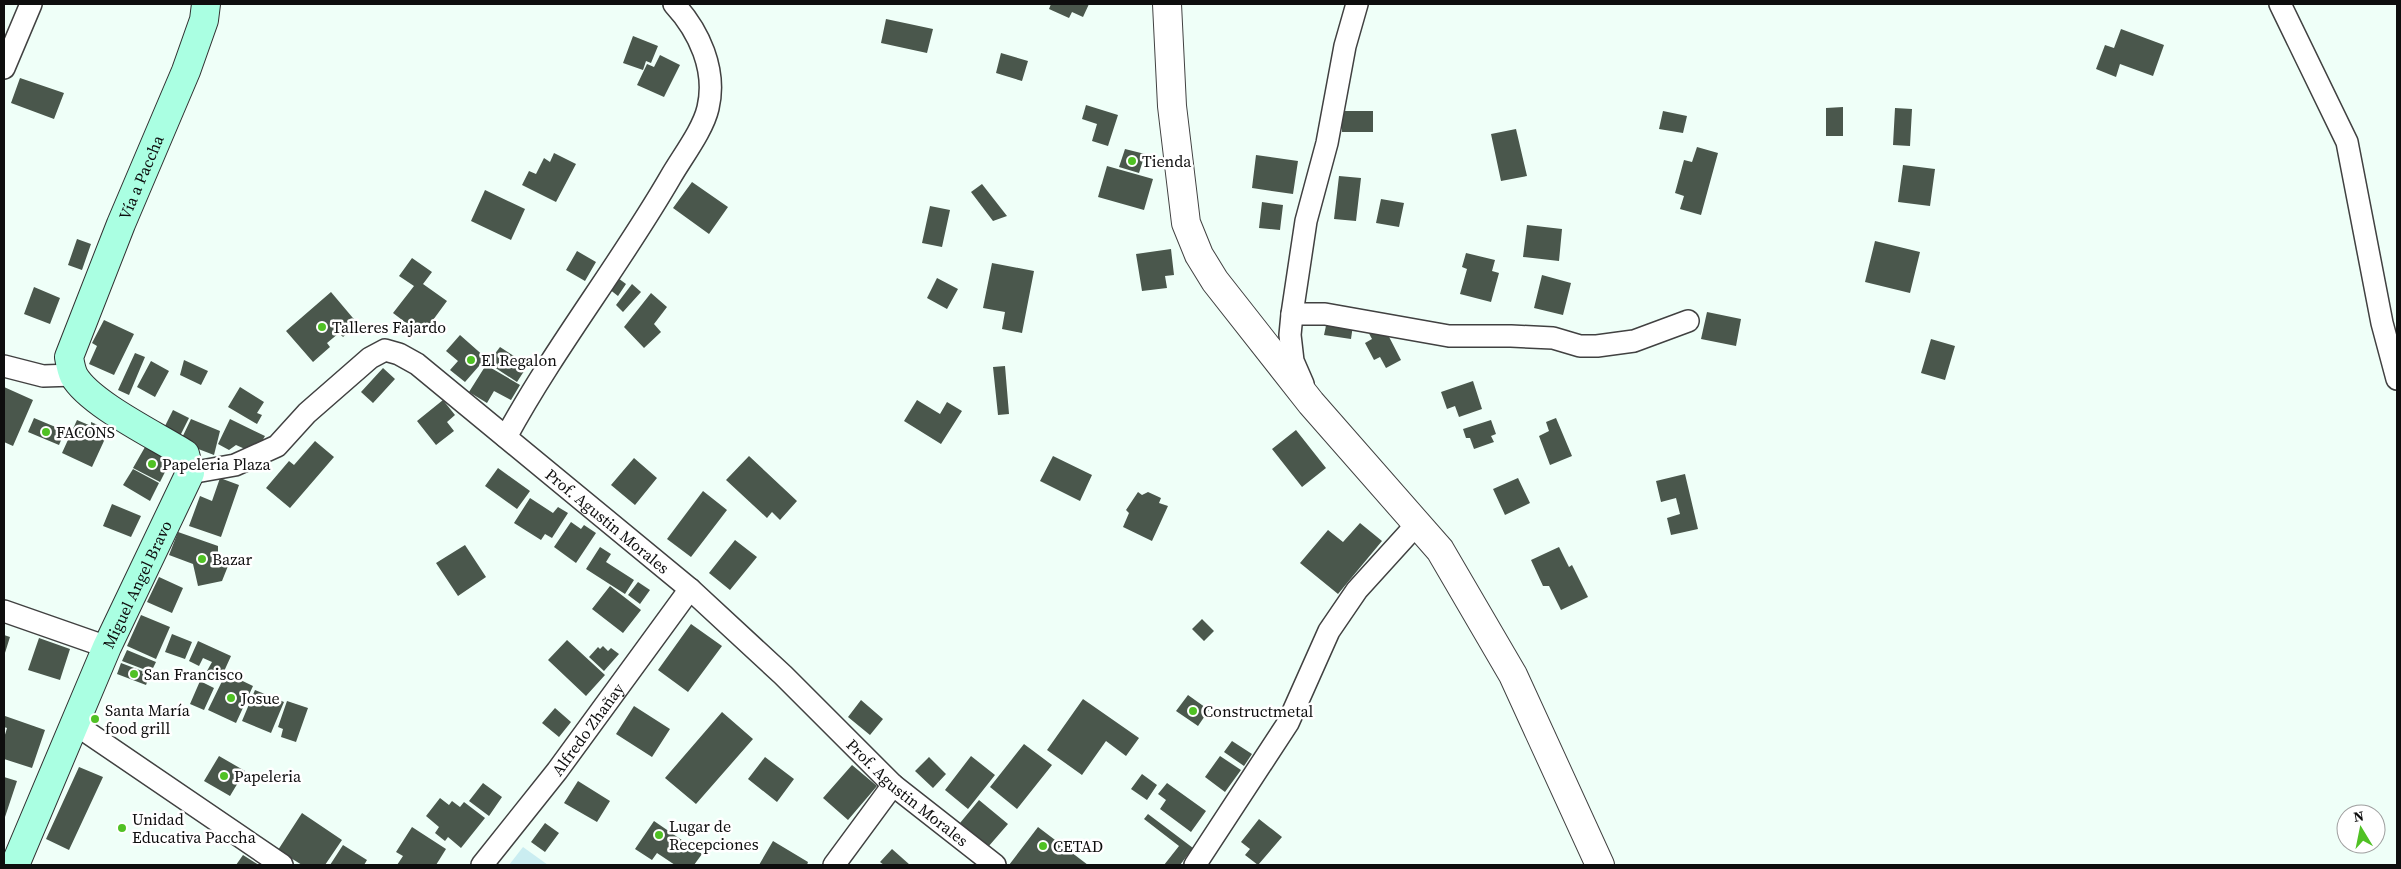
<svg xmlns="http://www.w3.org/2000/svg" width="2401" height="869" viewBox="0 0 2401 869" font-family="'Source Serif 4',serif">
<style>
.pitch{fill:#caedf1}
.building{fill:#4a574c}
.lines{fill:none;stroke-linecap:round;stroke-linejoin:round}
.minor-casing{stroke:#414141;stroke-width:24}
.tertiary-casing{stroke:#414141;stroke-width:30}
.secondary-casing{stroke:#303030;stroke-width:30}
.minor{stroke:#fff;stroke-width:21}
.tertiary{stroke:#fff;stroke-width:28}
.secondary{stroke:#aaffe2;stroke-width:28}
.poi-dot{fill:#50c124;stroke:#fff;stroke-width:2}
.labels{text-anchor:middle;stroke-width:5;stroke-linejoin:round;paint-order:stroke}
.poi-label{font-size:16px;fill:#0e0e0e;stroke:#fff;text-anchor:start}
.street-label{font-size:16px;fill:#0e0e0e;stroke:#fff}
</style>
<rect width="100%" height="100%" fill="#effff8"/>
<!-- pitch -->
<path class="pitch" d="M523 847 548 865H509Z"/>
<!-- building -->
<path class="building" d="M1051 4H1089L1083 17 1072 12 1069 18 1049 9Z
M886 19 933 29 927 53 881 43Z
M2121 29 2164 45 2153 76 2120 64 2116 77 2096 69 2105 45 2114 48Z
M633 36 658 46 651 63 646 61 643 70 623 63Z
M1001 53 1028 61 1022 81 996 73Z
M660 55 680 65 664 97 637 85 647 64 654 67Z
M20 78 64 93 54 119 11 103Z
M1086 105 1118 115 1108 146 1092 141 1097 124 1082 119Z
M1843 107V136H1826V108Z
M1895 108 1912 109 1910 146 1893 145Z
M1342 111H1373V132H1342Z
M1663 111 1687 116 1683 133 1659 129Z
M1516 129 1527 176 1501 181 1491 134Z
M1697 147 1718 153 1701 215 1680 209 1684 196 1675 193 1684 160 1692 162Z
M1125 149 1145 154 1139 173 1119 167Z
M554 153 576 164 556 202 522 185 529 171 536 174 544 158 550 162Z
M1256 155 1298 161 1293 194 1252 188Z
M1903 165 1935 169 1930 206 1898 202Z
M1107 166 1153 179 1144 210 1098 197Z
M1339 176 1361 178 1356 221 1334 219Z
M692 182 728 207 709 234 673 208Z
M982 184 1007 216 993 221 971 192Z
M485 190 525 209 511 240 471 221Z
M1381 199 1404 203 1399 227 1376 223Z
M1262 202 1283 205 1280 230 1259 228Z
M930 206 950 210 942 247 922 243Z
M1527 225 1562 229 1559 261 1523 257Z
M77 239 91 244 82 270 68 265Z
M1875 241 1920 252 1910 293 1865 282Z
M1171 249 1174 275 1165 276 1167 288 1142 291 1136 254Z
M577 251 596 262 585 281 566 270Z
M1466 253 1495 260 1492 271 1499 273 1491 302 1460 294 1467 269 1462 267Z
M412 258 432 272 423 284 447 301 422 335 393 313 414 286 399 276Z
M992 263 1034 271 1022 333 1002 329 1005 312 983 308Z
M1542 275 1571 283 1563 315 1534 308Z
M618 278 626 284 618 296 609 289Z
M937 278 958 289 947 309 927 298Z
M632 284 641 292 623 312 616 305Z
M34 287 60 298 50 324 24 314Z
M331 292 358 324 343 337 339 333 327 343 330 347 313 362 286 331Z
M651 293 667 307 654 324 661 332 644 348 624 327Z
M1707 312 1741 319 1736 346 1701 339Z
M104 320 134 334 114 375 89 364 97 346 92 343Z
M1327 321 1353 325 1351 339 1324 335Z
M1366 328 1386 331 1401 360 1386 368 1380 357 1374 360 1365 343 1372 339Z
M460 335 486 358 465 382 450 370 458 361 446 351Z
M1931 339 1955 346 1945 380 1921 373Z
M500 347 528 365 517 382 488 363Z
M135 353 145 357 129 395 118 390Z
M184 360 208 371 201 385 180 375Z
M151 361 169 371 155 397 137 387Z
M486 365 520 385 511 400 494 391 487 403 469 392Z
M1005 366 1009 414 998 415 993 367Z
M383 368 395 379 373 403 361 392Z
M1473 381 1482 409 1459 417 1455 406 1447 409 1441 392Z
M4 387 33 400 13 446 4 442Z
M240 387 264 402 257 413 262 415 257 424 228 407Z
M443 400 455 415 447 422 454 431 436 445 417 421Z
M917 400 940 414 947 402 962 411 941 444 904 421Z
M173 410 189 418 180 436 164 428Z
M34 418 65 431 59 445 28 432Z
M1556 418 1572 456 1550 465 1539 436 1549 431 1546 422Z
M191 419 220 431 214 455 180 442Z
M230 419 265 436 257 450 245 449 236 445 229 450 218 444Z
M77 420 91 426V422L109 430 92 467 62 453Z
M1491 420 1496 434 1491 436 1494 442 1474 449 1470 438H1466L1463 429Z
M1296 430 1326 468 1302 487 1272 449Z
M315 441 334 457 290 508 266 488 289 461 294 465Z
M145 447 171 460 160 482 133 468Z
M749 456 797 501 780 520 772 512 767 518 726 480Z
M1053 456 1092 475 1080 501 1040 481Z
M634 458 657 478 635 505 611 485Z
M498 468 530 491 517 509 485 486Z
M133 469 159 483 150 501 123 485Z
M1685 474 1698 529 1671 535 1667 518 1680 514 1676 498 1661 502 1656 481Z
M220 478 239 485 221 537 189 526 200 496 212 501Z
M1518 478 1530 503 1505 515 1493 489Z
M703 491 727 510 691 557 667 539Z
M1138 492 1142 495 1148 492 1161 498 1159 503 1168 506 1152 541 1123 527 1129 513 1126 510Z
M530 498 553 513 558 507 568 513 552 538 545 534 541 540 514 523Z
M112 504 141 516 131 537 103 526Z
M571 522 581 529 584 525 596 533 576 563 554 547Z
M1360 523 1382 541 1338 594 1300 563 1328 530 1343 542Z
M178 532 218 546V555L228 566 222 581 198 586 193 564 169 555Z
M735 540 757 557 730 590 709 573Z
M465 545 486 577 458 596 436 563Z
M600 547 611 554 606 562 634 580 625 594 586 569Z
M1559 547 1569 567 1572 565 1588 597 1561 610 1549 586H1543L1531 560Z
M159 577 183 588 172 613 147 602Z
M638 582 650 590 640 604 628 595Z
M610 586 641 610 623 633 592 609Z
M141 615 170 627 156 659 127 646Z
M1202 619 1214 631 1204 641 1192 629Z
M691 624 722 646 688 692 658 670Z
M172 634 192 642 185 659 165 652Z
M4 635 10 637 4 656Z
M39 638 70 649 60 680 28 670Z
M567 640 605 675 586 696 548 660Z
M198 641 231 656 221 678 207 671 212 662 203 658 199 666 189 661Z
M603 646 608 651 611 648 619 654 604 671 589 657 598 647 600 649Z
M127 650 156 662 151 672 122 661Z
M121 663 150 674 146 685 117 674Z
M226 673 253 686 236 723 208 710Z
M200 681 214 688 204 710 190 704Z
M255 690 284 702 271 733 242 721Z
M1188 695 1209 710 1198 726 1176 711Z
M1083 699 1139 738 1126 756 1106 741 1082 775 1047 750Z
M861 700 883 719 870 735 848 717Z
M287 701 308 708 296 742 281 737 283 729 278 727Z
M634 706 670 729 652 757 616 734Z
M555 708 571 722 559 737 542 723Z
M722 712 753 739 696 804 665 778Z
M5 716 45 730 32 768 4 759V738L7 728 4 727Z
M1232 741 1252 754 1244 766 1224 752Z
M1024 744 1052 765 1017 809 990 787Z
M219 756 245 771 230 796 204 781Z
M971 756 995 775 968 809 945 790Z
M1220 756 1241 770 1225 792 1205 777Z
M765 757 794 779 777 802 748 779Z
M929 757 946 774 933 788 915 771Z
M852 765 877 786 848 820 823 798Z
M79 767 103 777 69 850 46 839Z
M1142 774 1157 785 1147 800 1131 789Z
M4 777 17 781 4 820Z
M578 781 610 801 597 822 564 803Z
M483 783 502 797 489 816 469 801Z
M1167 783 1206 811 1191 832 1160 809 1166 800 1158 794Z
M440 798 449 805 452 801 460 807 464 802 485 818 461 848 448 837 445 841 435 833 439 827 426 816Z
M979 800 1008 824 988 847 960 823Z
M302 813 342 840 325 865H302L278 850Z
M1148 814 1193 848 1180 865H1164L1179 846 1144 819Z
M1259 819 1282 837 1258 865 1245 855 1250 849 1241 842Z
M654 821 702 854 694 865H675L657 853 652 860 635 849Z
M545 823 559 833 545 852 531 842Z
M412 827 446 849 436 865H397L403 856 396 852Z
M1038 827 1088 865H1009Z
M773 841 808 862 807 865H759Z
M343 845 367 860 364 865H330Z
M892 849 910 865H884L880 862Z
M243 855 259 865H236Z"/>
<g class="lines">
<!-- minor casing -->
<g class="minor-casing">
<g id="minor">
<path d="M2280 4 2347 142 2382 323 2397 379"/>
<path d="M4 68 31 4"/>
<path d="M1292 314H1325L1449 336H1511L1553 338 1580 346H1597L1634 341 1688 321"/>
<path d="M4 366 43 376 74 375"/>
<path d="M1303 384 1293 361 1290 335 1292 314 1306 221 1327 143 1345 46 1357 4"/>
<path d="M506 437C555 347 619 266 670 178 682 157 703 130 708 108 717 70 699 31 674 4"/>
<path id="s1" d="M190 473 235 465 277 446 307 413 370 358 385 350 399 354 417 364 690 589 783 675 893 785 995 865"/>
<path d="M4 611 107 647"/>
<path d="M75 724 282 865"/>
<path id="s2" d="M482 865 557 771 690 589"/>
<path d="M834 865 893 785"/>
<path d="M1195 865 1288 723 1329 631 1357 590 1416 525"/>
</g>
</g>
<!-- tertiary casing -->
<g class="tertiary-casing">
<path id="tertiary" d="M1167 4 1172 106 1186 223 1199 255 1215 281 1311 403 1440 550 1513 675 1600 865"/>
</g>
<!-- secondary casing -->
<g class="secondary-casing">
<g id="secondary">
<path id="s3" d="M15 865 107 647 190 473 185 454C157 436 90 404 74 376 71 370 70 363 69 357L121 224 186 71 204 20 206 4"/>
</g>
</g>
<!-- minor -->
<use href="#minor" class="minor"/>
<!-- tertiary -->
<use href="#tertiary" class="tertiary"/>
<!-- secondary -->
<use href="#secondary" class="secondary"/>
</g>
<!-- markers -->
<g class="poi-dot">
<circle cx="1132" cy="161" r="5"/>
<circle cx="322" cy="327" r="5"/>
<circle cx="471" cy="360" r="5"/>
<circle cx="46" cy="432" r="5"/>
<circle cx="152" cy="464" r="5"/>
<circle cx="202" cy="559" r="5"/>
<circle cx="134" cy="674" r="5"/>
<circle cx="231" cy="698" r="5"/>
<circle cx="1193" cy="711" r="5"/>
<circle cx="95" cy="719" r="5"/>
<circle cx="224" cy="776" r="5"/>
<circle cx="122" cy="828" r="5"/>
<circle cx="659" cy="835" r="5"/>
<circle cx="1043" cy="846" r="5"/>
</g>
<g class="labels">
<!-- poi labels -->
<g class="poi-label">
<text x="1142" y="167">Tienda</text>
<text x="332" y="333">Talleres Fajardo</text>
<text x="481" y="366">El Regalon</text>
<text x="56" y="438">FACONS</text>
<text x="162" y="470">Papeleria Plaza</text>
<text x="212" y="565">Bazar</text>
<text x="144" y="680">San Francisco</text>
<text x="241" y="704">Josue</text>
<text x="105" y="716">Santa María<tspan x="105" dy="18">food grill</tspan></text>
<text x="1203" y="717">Constructmetal</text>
<text x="234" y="782">Papeleria</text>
<text x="132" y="825">Unidad<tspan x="132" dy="18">Educativa Paccha</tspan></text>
<text x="669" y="832">Lugar de<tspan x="669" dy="18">Recepciones</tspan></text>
<text x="1053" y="852">CETAD</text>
</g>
<!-- street labels -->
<g class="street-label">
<text dy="6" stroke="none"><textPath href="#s3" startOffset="799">Vía a Paccha</textPath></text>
<text dy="6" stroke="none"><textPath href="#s1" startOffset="519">Prof. Agustin Morales</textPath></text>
<text dy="6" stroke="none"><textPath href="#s3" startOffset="306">Miguel Angel Bravo</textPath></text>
<text dy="6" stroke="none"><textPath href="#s2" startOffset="172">Alfredo Zhañay</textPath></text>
<text dy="6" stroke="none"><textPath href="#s1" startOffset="924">Prof. Agustin Morales</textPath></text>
</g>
</g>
<!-- border -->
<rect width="2401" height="869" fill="none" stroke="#0e0e0e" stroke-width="10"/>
<!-- north arrow -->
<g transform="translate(2361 829) rotate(350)"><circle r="24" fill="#ffffff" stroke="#9f9f9f"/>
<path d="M0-4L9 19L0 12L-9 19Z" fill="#50c124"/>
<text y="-8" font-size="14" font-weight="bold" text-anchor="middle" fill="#0e0e0e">N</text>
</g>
</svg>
